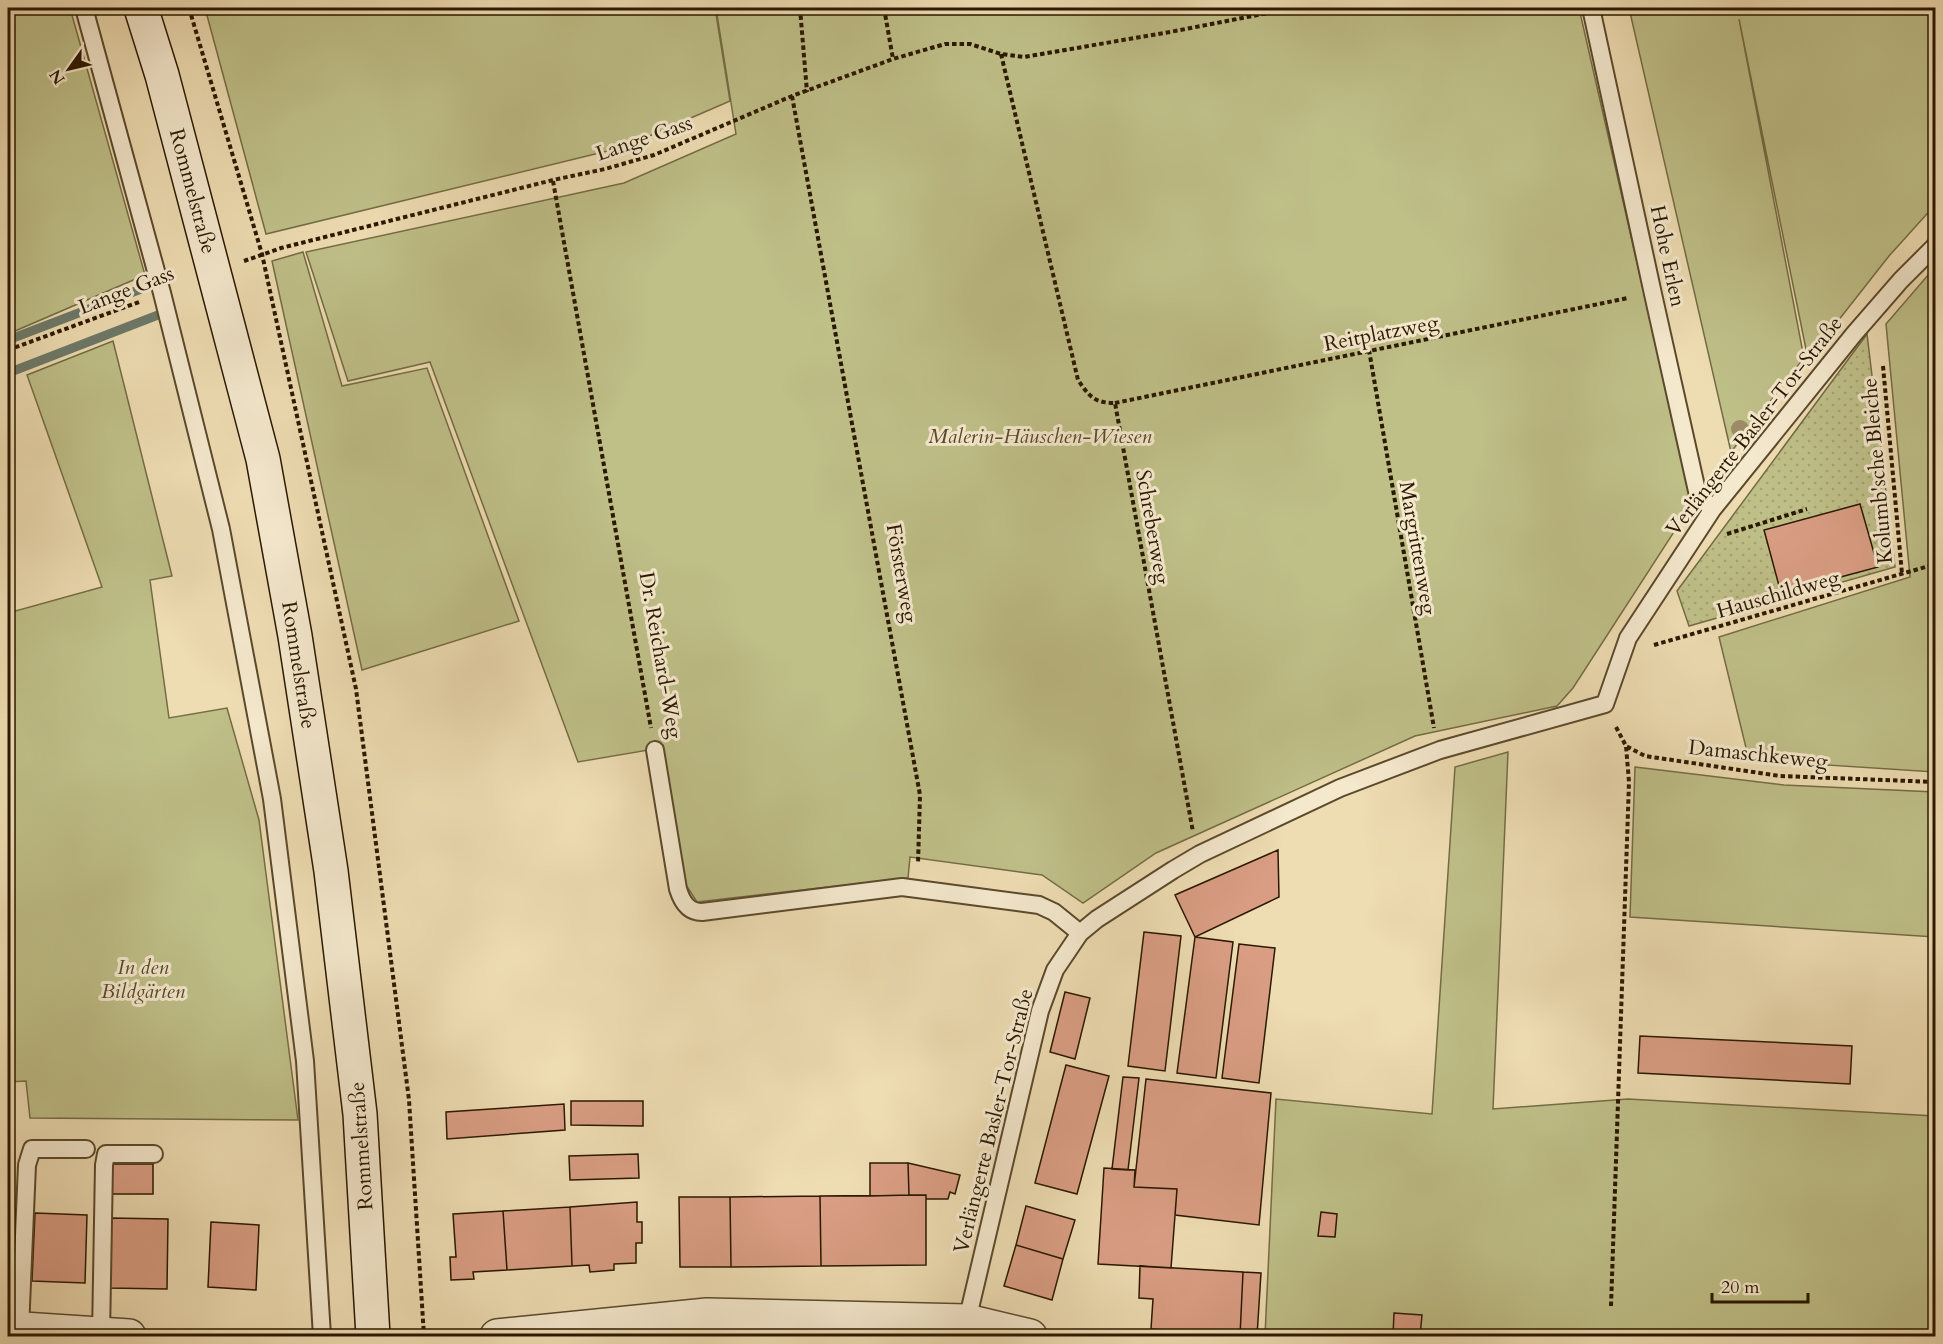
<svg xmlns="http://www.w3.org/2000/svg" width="1943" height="1344" viewBox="0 0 1943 1344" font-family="Cardo,serif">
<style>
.green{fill:#bfbf88;stroke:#746c44;stroke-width:1.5}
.park{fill:url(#park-dots);stroke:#746c44;stroke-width:1.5}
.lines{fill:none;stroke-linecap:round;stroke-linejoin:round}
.stream{stroke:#6d7a6a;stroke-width:9}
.building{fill:#d99d83;stroke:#2a1800;stroke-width:1.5}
.service-casing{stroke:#5b492c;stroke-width:20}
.minor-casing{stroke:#5b492c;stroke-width:36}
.secondary-casing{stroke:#2a1800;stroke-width:36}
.path{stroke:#2a1800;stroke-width:4;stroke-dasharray:4.5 3;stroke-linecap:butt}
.service{stroke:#f4e8cd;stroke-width:16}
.minor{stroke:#f4e8cd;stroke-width:33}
.secondary{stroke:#f4e8cd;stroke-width:33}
.tree{fill:#9b8c67}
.labels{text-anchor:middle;stroke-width:6;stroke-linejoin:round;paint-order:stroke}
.street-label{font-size:21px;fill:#2a1800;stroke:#f4e8cd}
.park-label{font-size:21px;font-style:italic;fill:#574a29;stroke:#f4e8cd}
</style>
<defs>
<pattern id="park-dots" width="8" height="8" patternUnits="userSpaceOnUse" patternTransform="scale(1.5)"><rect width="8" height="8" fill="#bfbf88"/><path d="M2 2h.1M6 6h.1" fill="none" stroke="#a4a374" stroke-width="1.8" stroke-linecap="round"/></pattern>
</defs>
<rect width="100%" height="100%" fill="#eedcb2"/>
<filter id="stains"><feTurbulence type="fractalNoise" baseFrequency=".00333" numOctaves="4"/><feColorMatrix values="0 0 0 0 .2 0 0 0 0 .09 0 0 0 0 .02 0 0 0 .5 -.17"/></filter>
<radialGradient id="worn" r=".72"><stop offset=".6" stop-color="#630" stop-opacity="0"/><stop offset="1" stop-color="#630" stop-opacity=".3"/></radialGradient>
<!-- green -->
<path class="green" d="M8 8H70L145 275 8 334Z
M205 8H715L730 101 624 147 266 234Z
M716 8H1579L1692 504 1573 688 1557 706 1415 736 1156 853 1083 903 1042 875 910 857 908 878 697 902 684 882 660 748 578 762 430 362 348 381 306 252 624 183 736 134Z
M1629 8H1935V205L1889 256 1808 359 1739 19 1804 358 1731 452Z
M303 252 342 386 427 368 519 621 362 670 272 261Z
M1935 267V772L1749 760 1719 637 1910 577 1886 324Z
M113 341 172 576 150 580 169 718 227 708 259 820 298 1120 30 1118 26 1081 8 1082V613L102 587 27 375Z
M1508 752 1493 1109 1628 1099 1935 1116V1336H1265L1276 1099 1432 1114 1455 767Z
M1635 767 1784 785 1935 792V937L1630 917Z"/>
<!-- park -->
<path class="park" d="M1867 334 1895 567 1689 626 1677 591Z"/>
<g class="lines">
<!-- stream -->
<path class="stream" d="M8 340 149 286
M8 373 158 315"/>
</g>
<!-- building -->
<path class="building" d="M1860 504 1878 567 1781 593 1764 530Z
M1278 850 1279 897 1195 937 1175 895Z
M1144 932 1181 936 1165 1071 1128 1066Z
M1195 937 1233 942 1216 1078 1177 1073Z
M1239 944 1275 948 1259 1083 1222 1078Z
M1065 992 1090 998 1075 1059 1050 1052Z
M1640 1036 1852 1046 1850 1084 1638 1073Z
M1066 1065 1109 1076 1077 1194 1035 1183Z
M1123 1077 1139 1078 1128 1170 1112 1169Z
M1146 1079 1271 1093 1259 1225 1175 1215 1177 1189 1134 1187Z
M571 1101H643V1126L571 1125Z
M564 1104 565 1130 447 1139 446 1112Z
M638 1154 639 1178 570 1180 569 1156Z
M870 1163H908L909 1195 870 1196Z
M908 1163 960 1175 955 1194 950 1192 948 1199H926V1195H909Z
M109 1164H153V1194H109Z
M1104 1168 1135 1170 1134 1187 1177 1189 1171 1268 1098 1264Z
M926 1195V1265L821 1266 820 1196Z
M820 1196 821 1266 731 1267 730 1197Z
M679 1197H730L731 1267H680Z
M637 1202V1222H642V1243H636V1263L614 1264V1270L590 1272 589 1265 572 1266 570 1207Z
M1026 1206 1075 1220 1063 1259 1016 1245Z
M570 1207 572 1266 507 1270 503 1211Z
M503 1211 507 1270 473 1272 474 1279 451 1280 450 1257H456L453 1214Z
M1321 1212 1337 1214 1335 1237 1318 1236Z
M35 1213 87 1215 85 1283 32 1281Z
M110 1218 168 1219 167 1289 109 1288Z
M211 1222 259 1225 256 1290 208 1287Z
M1016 1245 1063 1259 1052 1300 1004 1286Z
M1140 1266 1243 1272 1240 1336H1180V1331L1151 1329 1153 1299 1139 1298Z
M1243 1272 1261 1273 1257 1336H1240Z
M1394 1313 1422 1315 1420 1336H1393Z"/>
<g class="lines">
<!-- service casing -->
<g class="service-casing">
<path id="service" d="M84 8 162 293 221 529 272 799 305 1061 322 1336
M1591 8 1653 294 1697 491 1712 510
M655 750 678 889C682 902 688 912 702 912L902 887 1039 905 1054 912 1080 933
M967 1321 1040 1011 1055 970 1080 933 1097 919 1173 870 1200 854 1340 788 1440 750 1605 704 1628 638 1712 510 1854 334 1901 280 1936 245
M20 1329 27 1165 32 1149H86
M101 1335 104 1165 106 1154H154"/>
</g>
<!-- minor casing -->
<g class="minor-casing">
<path id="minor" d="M8 1328 129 1336
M497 1336 707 1315 967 1321 1030 1336"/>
</g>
<!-- secondary casing -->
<g class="secondary-casing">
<path id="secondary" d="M141 8 162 75 263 459 295 636 331 871 360 1114 373 1336"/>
</g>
<!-- path -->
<path class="path" d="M189 8 262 254 356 689 409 1100 424 1336
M800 8 807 92
M884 8 893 59
M1001 54 1078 380C1089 396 1094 403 1115 403L1193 832
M792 96 920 795 918 864
M553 181 651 728
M244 261 281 248 553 180 605 169 654 155 792 96 893 59 945 44H970L1001 54 1024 57 1170 32 1294 8
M8 350 139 302
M1369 350 1434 728
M1883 366 1902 574
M1115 403 1628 298
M1727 534 1807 509
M1654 645 1936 564
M1616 727 1626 746 1645 756 1780 776 1936 782
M1611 1306 1629 782 1626 746"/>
<!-- service -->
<use href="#service" class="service"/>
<!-- minor -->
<use href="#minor" class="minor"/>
<!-- secondary -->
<use href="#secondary" class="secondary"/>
</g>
<!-- trees -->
<circle class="tree" cx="1740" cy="429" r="9"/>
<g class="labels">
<!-- street labels -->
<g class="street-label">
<text transform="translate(644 138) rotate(-19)" y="7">Lange Gass</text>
<text transform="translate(193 191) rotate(75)" y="7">Rommelstraße</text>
<text transform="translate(1668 256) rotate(78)" y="7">Hohe Erlen</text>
<text transform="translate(126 290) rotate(-21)" y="7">Lange Gass</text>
<text transform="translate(1381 333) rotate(-11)" y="7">Reitplatzweg</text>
<text transform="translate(1754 426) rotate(-52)" y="7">Verlängerte Basler-Tor-Straße</text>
<text transform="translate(1877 471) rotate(-95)" y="7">Kolumb'sche Bleiche</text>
<text transform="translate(1153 527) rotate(80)" y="7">Schreberweg</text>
<text transform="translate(1418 548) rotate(80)" y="7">Margrittenweg</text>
<text transform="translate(902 573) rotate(80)" y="7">Försterweg</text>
<text transform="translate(1778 594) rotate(-16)" y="7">Hauschildweg</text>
<text transform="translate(661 655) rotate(80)" y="7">Dr. Reichard-Weg</text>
<text transform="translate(299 665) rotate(81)" y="7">Rommelstraße</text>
<text transform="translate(1758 754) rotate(6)" y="7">Damaschkeweg</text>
<text transform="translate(993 1121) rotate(-76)" y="7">Verlängerte Basler-Tor-Straße</text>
<text transform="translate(361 1146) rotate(-94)" y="7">Rommelstraße</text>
</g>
<!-- park labels -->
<g class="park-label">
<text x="1040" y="443">Malerin-Häuschen-Wiesen</text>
<text x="143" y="974">In den<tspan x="143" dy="24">Bildgärten</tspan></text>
</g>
</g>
<!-- margin -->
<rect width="1943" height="1344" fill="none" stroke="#eedcb2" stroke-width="30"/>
<rect x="9" y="9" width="1925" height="1326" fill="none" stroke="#2a1800" stroke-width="3"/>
<rect x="15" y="15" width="1913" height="1314" fill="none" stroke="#2a1800" stroke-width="1.5"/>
<!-- north arrow -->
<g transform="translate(69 69) rotate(236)" stroke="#f4e8cd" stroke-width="4.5" paint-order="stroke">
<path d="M0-4.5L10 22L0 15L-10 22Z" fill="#2a1800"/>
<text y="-9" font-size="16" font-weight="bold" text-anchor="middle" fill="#2a1800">N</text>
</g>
<!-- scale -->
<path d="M1712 1293v9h96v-9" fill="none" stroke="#2a1800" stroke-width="3"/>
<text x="1721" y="1293" font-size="18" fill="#2a1800" stroke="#f4e8cd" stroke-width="4.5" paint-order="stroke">20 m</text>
<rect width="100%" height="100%" filter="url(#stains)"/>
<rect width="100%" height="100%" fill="url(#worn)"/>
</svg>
